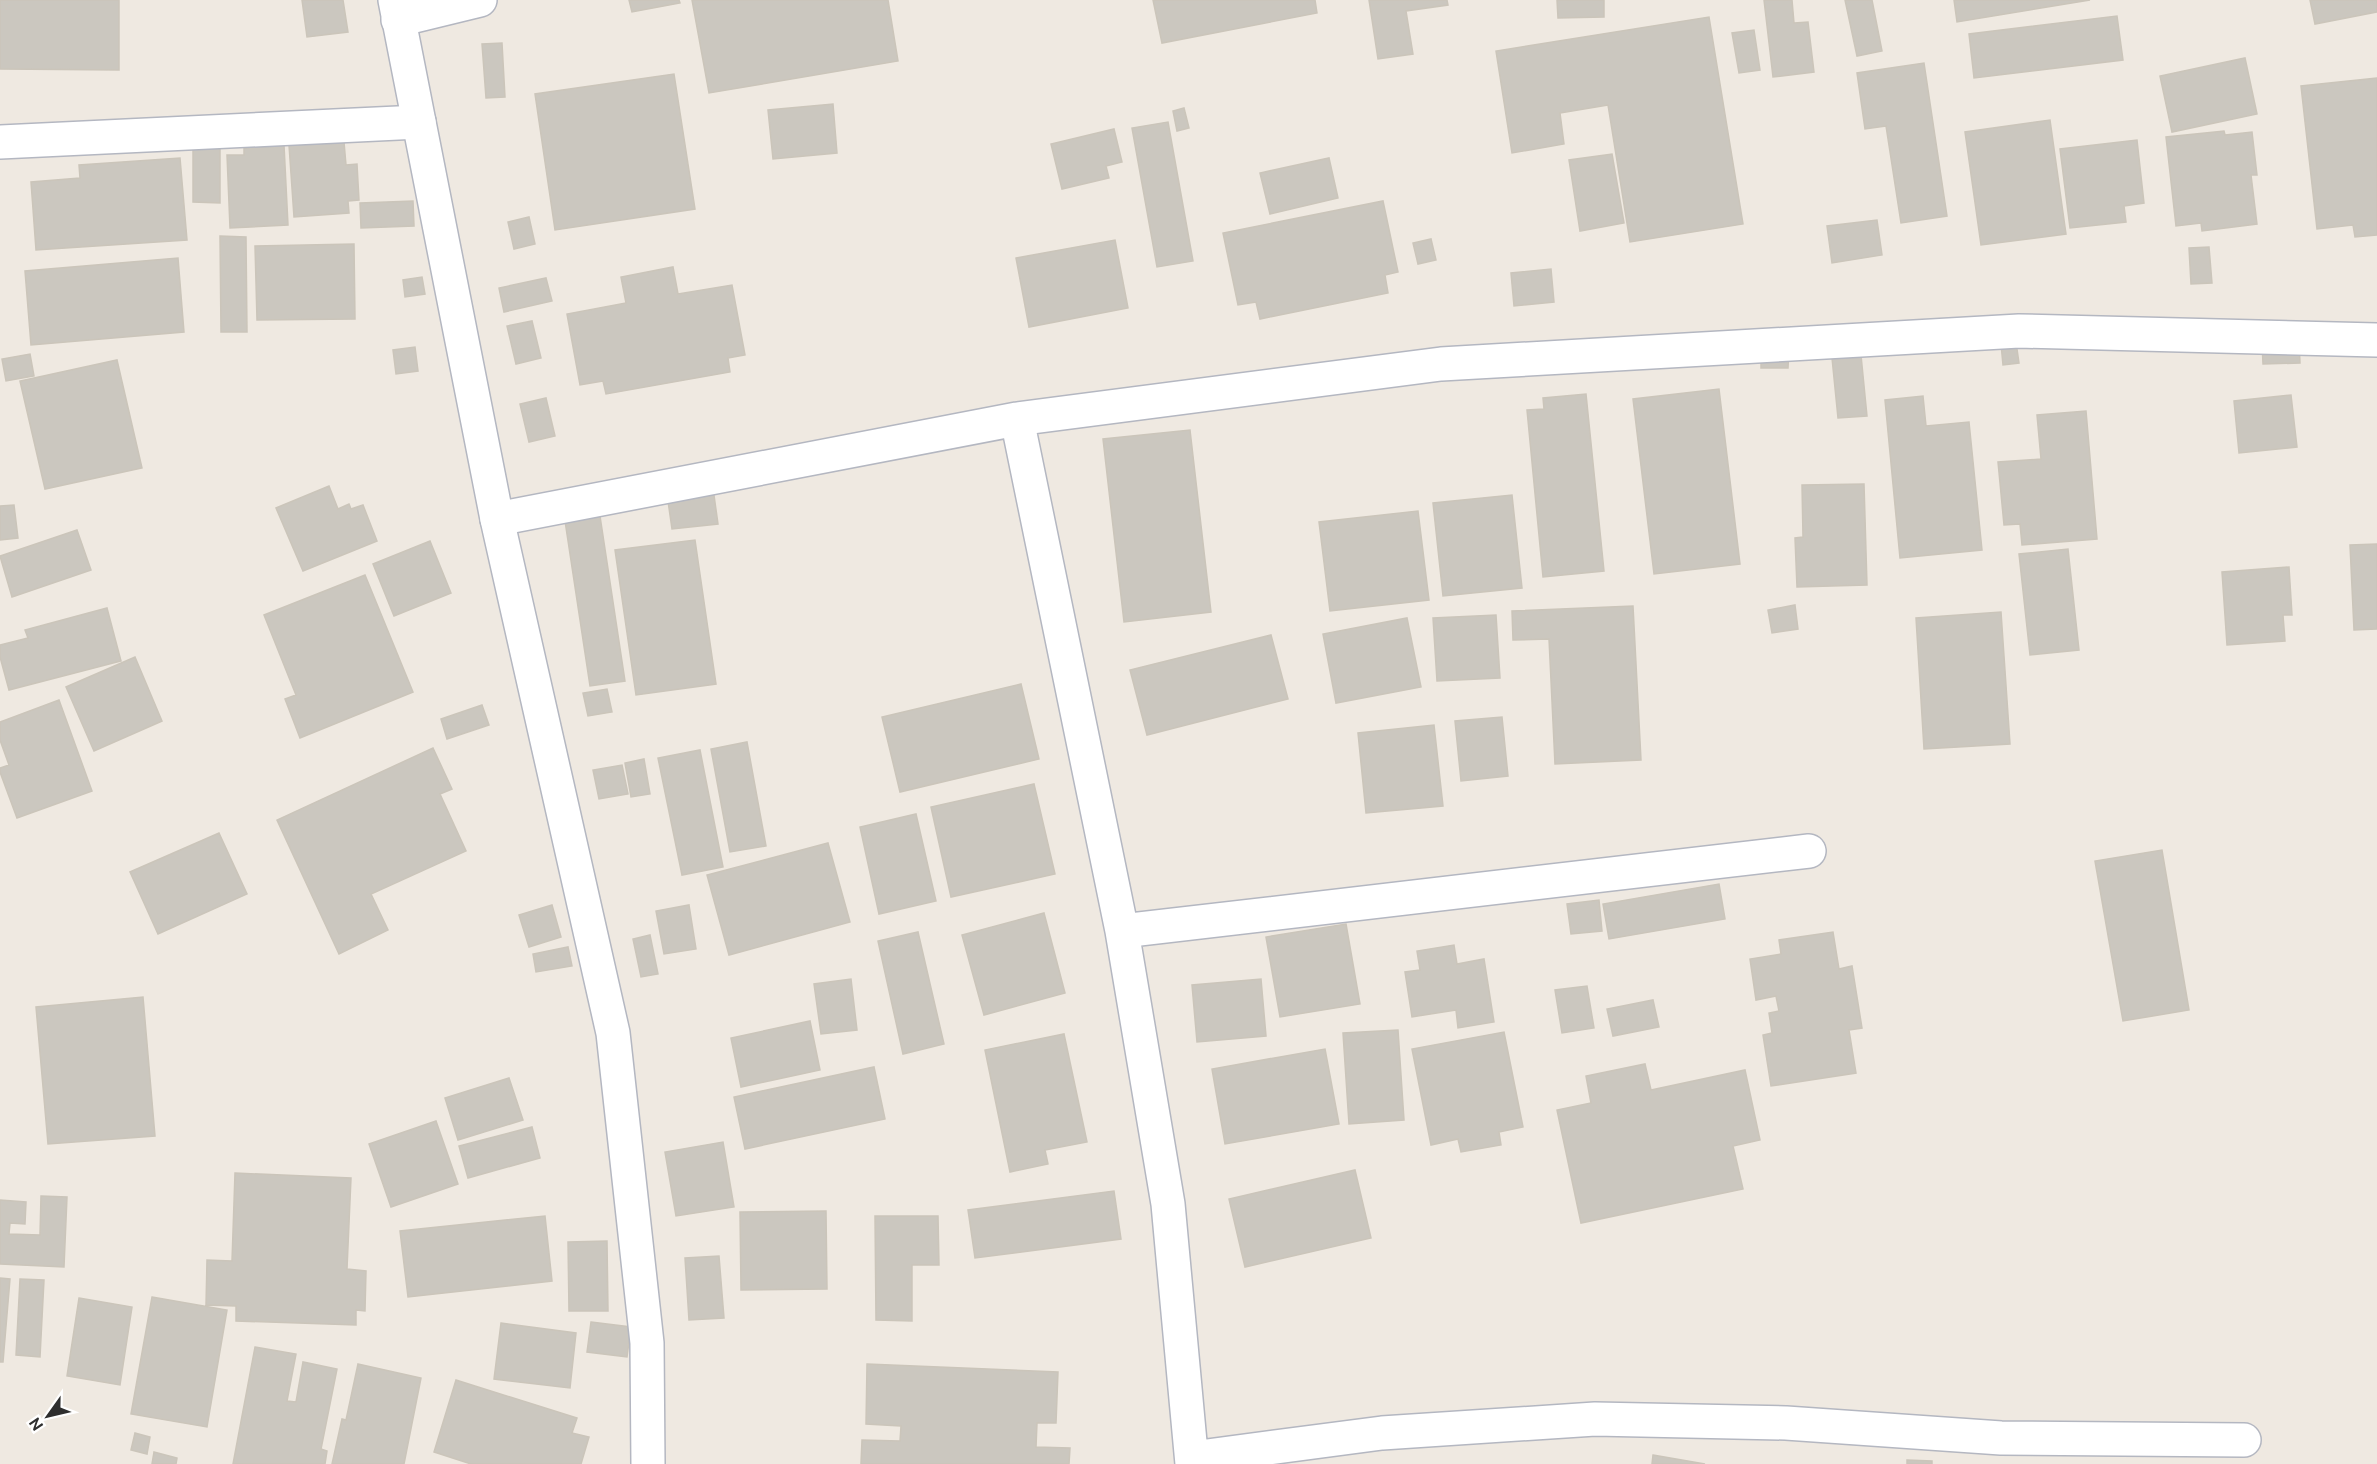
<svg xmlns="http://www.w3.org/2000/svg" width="2377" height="1464" viewBox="0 0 2377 1464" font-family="Ubuntu,sans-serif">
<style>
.building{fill:#cbc7bf;stroke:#cbc5ba;stroke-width:1.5}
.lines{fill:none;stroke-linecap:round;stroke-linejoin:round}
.minor-casing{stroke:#b4b7c1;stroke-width:36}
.tertiary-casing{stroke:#b4b7c1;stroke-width:36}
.minor{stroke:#fff;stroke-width:33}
.tertiary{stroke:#fff;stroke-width:33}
</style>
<rect width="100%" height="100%" fill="#efe9e1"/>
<!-- building -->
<path class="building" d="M0 0H119V70L0 69Z
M302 0H343L348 32 307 37Z
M629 0H679L680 3 632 12Z
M692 0H888L898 61 709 93Z
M1153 0H1315L1317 13 1162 43Z
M1369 0H1447L1448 5 1406 11 1413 54 1378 59Z
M1557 0H1604V17L1558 18Z
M1764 0H1792L1794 23 1808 22 1814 72 1773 77Z
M1845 0H1872L1882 51 1857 56Z
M1954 0H2090L1957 22Z
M2310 0H2377V12L2315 24Z
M2117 16 2123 60 1974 78 1969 34Z
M1709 17 1743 224 1630 242 1608 105 1560 113 1564 144 1512 153 1496 51Z
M1754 30 1760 70 1739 73 1732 33Z
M502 43 505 97 486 98 482 44Z
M2245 58 2257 114 2172 132 2160 76Z
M1924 63 1947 216 1901 223 1886 126 1865 129 1857 73Z
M674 74 695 209 555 230 535 94Z
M2377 78V235L2355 237 2353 225 2317 229 2301 86Z
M833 104 837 153 773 159 768 110Z
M1184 108 1189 128 1177 131 1173 111Z
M2050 120 2066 234 1981 245 1965 132Z
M1168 122 1193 261 1157 267 1132 128Z
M1114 129 1122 162 1106 166 1109 178 1062 189 1051 144Z
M2224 131 2225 135 2252 132 2257 175H2251L2257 224 2202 231 2201 223 2176 226 2166 137Z
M2137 140 2144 203 2124 206 2126 222 2070 228 2060 149Z
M220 142V203L193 202V143Z
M344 142 346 165 357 164 359 200 348 201 349 213 294 217 289 145Z
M284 145 288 225 230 228 227 155H244V148Z
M1612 154 1624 223 1580 231 1569 160Z
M180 158 187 240 36 250 31 182 80 178 79 165Z
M1329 158 1338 198 1270 214 1260 173Z
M413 201 414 226 361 228 360 203Z
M1383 201 1398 272 1385 275 1388 293 1260 319 1256 302 1238 305 1223 233Z
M529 217 535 244 514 249 508 222Z
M1877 220 1882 255 1832 263 1827 226Z
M220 236 246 237 247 332H221Z
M1431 239 1436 260 1418 264 1413 243Z
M1115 240 1128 308 1029 327 1016 258Z
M354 244 355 319 257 320 255 246Z
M2209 247 2212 283 2191 284 2189 248Z
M178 258 184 332 31 345 25 271Z
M673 267 678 294 732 285 745 355 728 358 730 372 606 394 603 381 580 385 567 314 626 303 621 277Z
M1551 269 1554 302 1514 306 1511 273Z
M422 277 425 294 405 297 403 280Z
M546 278 552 301 504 312 499 288Z
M532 321 541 358 516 364 507 326Z
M2016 342 2019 363 2003 365 2001 344Z
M2262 342H2299L2300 363 2263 364Z
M1860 345 1867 416 1838 418 1831 348Z
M415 347 418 371 396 374 393 350Z
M1761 349H1789L1788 368H1761Z
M30 354 34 376 6 381 2 359Z
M117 360 142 468 45 489 20 381Z
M1719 389 1740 564 1654 574 1633 399Z
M1586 394 1604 571 1543 577 1527 410 1544 409 1543 398Z
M2291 395 2297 447 2239 453 2234 401Z
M1923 396 1926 426 1969 422 1982 550 1900 558 1885 400Z
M546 398 555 436 529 442 520 404Z
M2086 411 2097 539 2022 545 2020 524 2004 525 1998 462 2041 459 2037 415Z
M1190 430 1211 612 1124 622 1103 439Z
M1864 484 1867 585 1797 587 1795 538 1803 537 1802 485Z
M329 486 338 509 349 504 351 509 363 505 377 541 303 571 276 508Z
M713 488 718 524 672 529 667 494Z
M1512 495 1522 588 1443 596 1433 503Z
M14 505 18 538 0 540V506Z
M1418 511 1429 600 1330 611 1319 522Z
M600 516 625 681 590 686 565 521Z
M77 530 91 570 12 597 0 556Z
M695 540 716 684 636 695 615 550Z
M430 541 451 593 394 616 373 564Z
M2377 544V629L2354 630 2350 545Z
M2068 549 2079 650 2030 655 2019 554Z
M2289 567 2292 615H2283L2285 641 2227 645 2222 572Z
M365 575 413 692 300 738 285 699 296 695 264 615Z
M1795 605 1798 629 1772 633 1768 610Z
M1633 606 1641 760 1555 764 1549 639 1513 640 1512 611Z
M107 608 121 661 9 690 0 657V645L28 638 25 630Z
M2001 612 2010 744 1924 749 1916 618Z
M1496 615 1500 678 1437 681 1433 618Z
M1407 618 1421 687 1336 703 1323 634Z
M1271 635 1288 699 1147 735 1130 670Z
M135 657 162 721 94 751 66 687Z
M1021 684 1039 759 900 792 882 717Z
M607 689 612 712 588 716 583 693Z
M59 700 92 791 17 818 0 772V768L9 765 0 740V722Z
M482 705 489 725 447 739 441 719Z
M1502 717 1508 776 1461 781 1455 721Z
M1434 725 1443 806 1366 813 1358 733Z
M747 742 766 846 730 852 711 749Z
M433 748 452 789 440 794 466 851 371 894 388 930 339 954 277 820Z
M700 750 723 867 682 875 658 758Z
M644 759 650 794 631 797 625 763Z
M622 765 628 794 599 799 593 770Z
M1034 784 1055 874 951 897 931 807Z
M916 814 936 901 879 914 860 827Z
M219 833 247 894 158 934 130 872Z
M828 843 850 922 729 955 707 875Z
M2162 850 2189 1010 2123 1021 2095 861Z
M1719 884 1725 919 1609 939 1603 904Z
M1599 900 1602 931 1571 934 1567 904Z
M552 905 561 937 529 947 519 915Z
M689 905 696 949 664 954 656 911Z
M1044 913 1065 993 984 1015 962 935Z
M1346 924 1360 1004 1280 1017 1266 937Z
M918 932 944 1044 903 1054 878 941Z
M1833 932 1839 969 1852 966 1862 1028 1849 1030 1856 1073 1771 1086 1763 1035 1772 1033 1769 1013 1779 1011 1776 996 1756 1000 1750 959 1781 954 1779 940Z
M650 935 658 974 641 977 633 939Z
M1454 945 1457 964 1484 959 1494 1022 1458 1028 1456 1010 1412 1017 1405 972 1420 970 1417 951Z
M568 947 572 966 536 972 533 954Z
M851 979 857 1030 821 1034 814 984Z
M1261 979 1266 1036 1197 1042 1192 985Z
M1587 986 1594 1028 1562 1033 1555 990Z
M143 997 155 1136 48 1144 36 1007Z
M1653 1000 1659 1027 1613 1036 1607 1009Z
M810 1021 820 1070 741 1087 731 1038Z
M1398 1030 1404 1120 1349 1124 1343 1033Z
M1504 1032 1523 1127 1499 1132 1501 1145 1461 1152 1458 1139 1431 1145 1412 1049Z
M1064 1034 1087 1142 1045 1150 1048 1164 1010 1172 985 1050Z
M1325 1049 1339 1124 1225 1144 1212 1069Z
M1645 1064 1651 1090 1745 1070 1760 1140 1733 1146 1743 1189 1581 1223 1557 1110 1591 1103 1586 1076Z
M874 1067 885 1119 745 1149 734 1097Z
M509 1078 523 1120 458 1140 445 1098Z
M436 1121 458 1184 391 1207 369 1144Z
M532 1127 540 1158 468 1178 459 1146Z
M723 1142 734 1207 676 1216 665 1152Z
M1355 1170 1371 1238 1245 1267 1229 1199Z
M235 1173 351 1178 347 1269 366 1271 365 1311 356 1310V1325L236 1321V1306L206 1305 207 1260 232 1261Z
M1114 1191 1121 1239 975 1258 968 1210Z
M41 1196 67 1197 64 1267 0 1264V1200L26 1202 25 1224 10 1223 9 1234 40 1235Z
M826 1211 827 1289 741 1290 740 1212Z
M545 1216 552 1281 408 1297 400 1231Z
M875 1216H938L939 1265H912V1321L876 1320Z
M607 1241 608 1311H569L568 1242Z
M719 1256 724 1318 689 1320 685 1258Z
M0 1278 10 1279 3 1362H0Z
M20 1279 44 1280 40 1357 16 1355Z
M152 1297 227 1310 207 1427 131 1414Z
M79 1298 132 1307 120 1385 67 1376Z
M591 1322 631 1327 627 1357 587 1352Z
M501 1323 576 1333 570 1388 494 1379Z
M255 1347 296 1354 287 1401 296 1402 303 1362 337 1369 321 1449 327 1451 325 1464H233Z
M358 1364 421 1378 404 1464H332L342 1419 346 1420Z
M867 1364 1058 1372 1056 1423H1037L1036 1447 1070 1448 1069 1464H861L862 1440 900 1441 901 1426 866 1424Z
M456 1380 577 1418 572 1433 589 1437 581 1464H471L434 1452Z
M135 1433 150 1437 147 1454 131 1450Z
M154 1452 177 1458 176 1464H152Z
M1653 1455 1705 1464H1652Z
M1907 1460 1932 1461V1464H1907Z"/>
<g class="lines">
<!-- minor casing -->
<g class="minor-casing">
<path id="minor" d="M398 20 480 0
M0 142 419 122
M1017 419 1122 931 1168 1204 1192 1464
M497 519 1017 419 1441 364 2019 331 2377 340
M1122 931 1809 851
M1192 1458 1382 1433 1595 1419 1786 1423 2001 1438 2244 1440"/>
</g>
<!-- tertiary casing -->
<g class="tertiary-casing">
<path id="tertiary" d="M395 0 497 519 613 1033 647 1343 648 1464"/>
</g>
<!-- minor -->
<use href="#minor" class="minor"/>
<!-- tertiary -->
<use href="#tertiary" class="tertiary"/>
</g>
<!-- north arrow -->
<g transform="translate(48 1416) rotate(236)" stroke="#ffffff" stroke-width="4.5" paint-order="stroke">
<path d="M0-4.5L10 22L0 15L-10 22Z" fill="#2e2e2e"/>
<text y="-9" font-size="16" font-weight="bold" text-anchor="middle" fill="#2e2e2e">N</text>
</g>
</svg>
